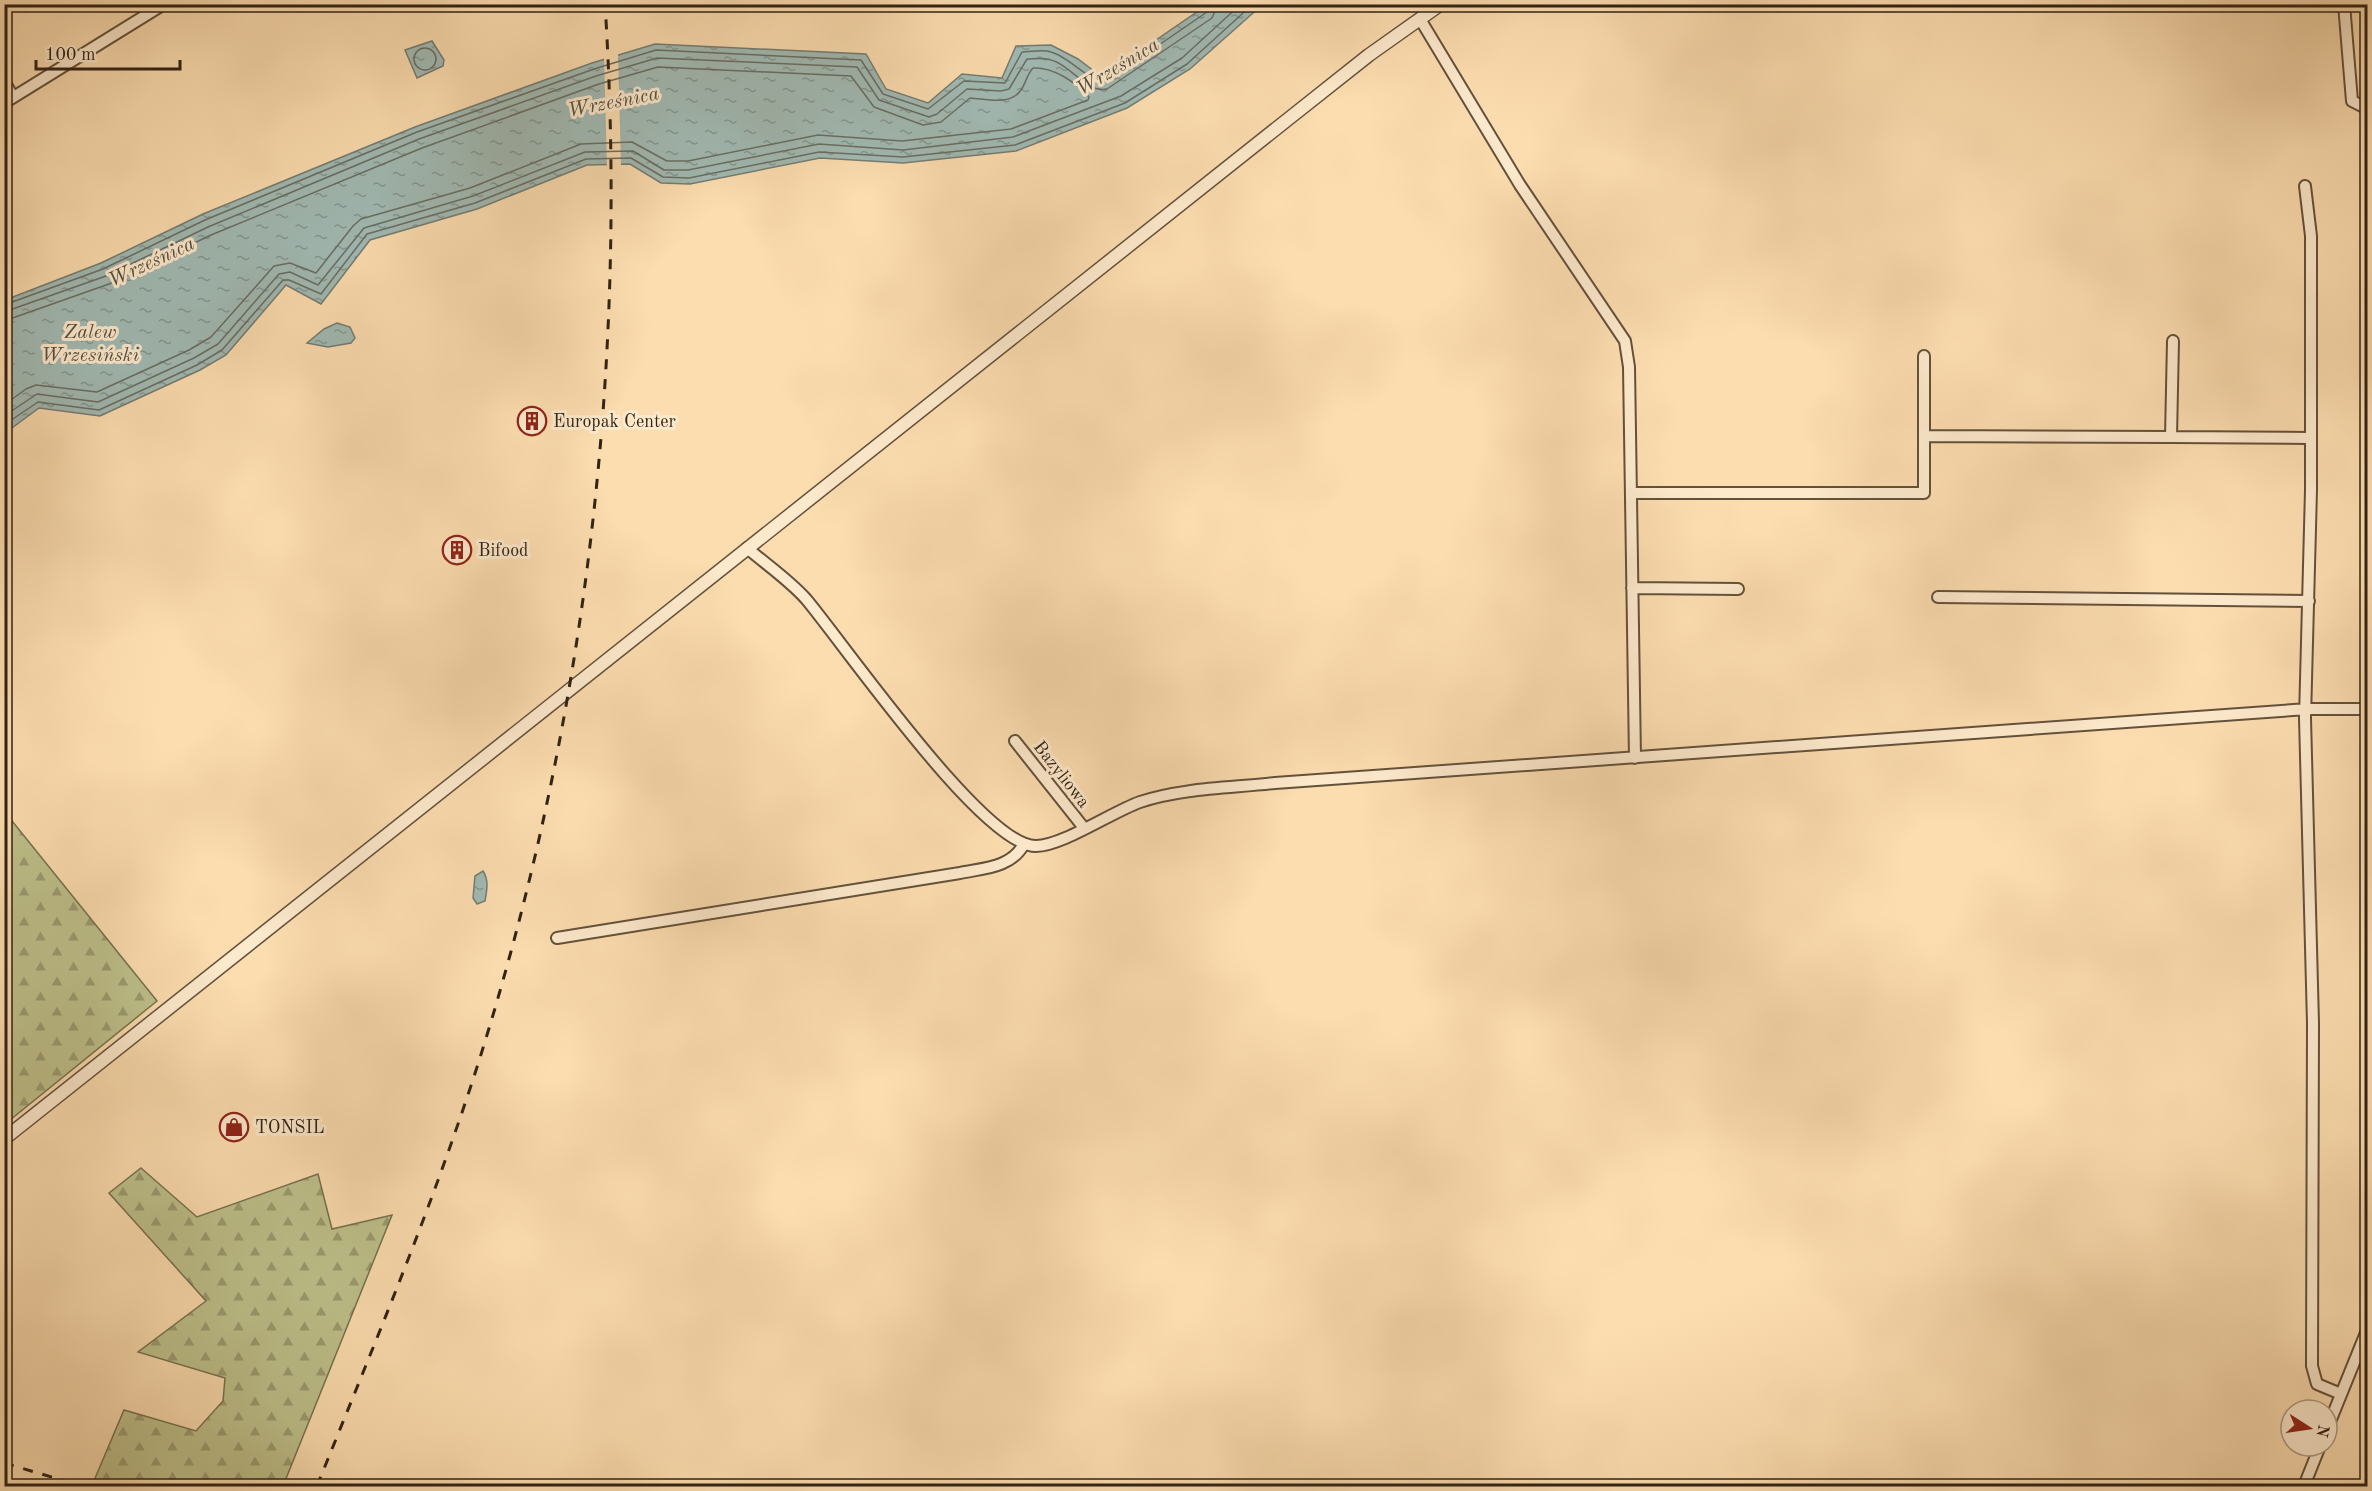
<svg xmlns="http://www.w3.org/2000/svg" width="2372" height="1491" viewBox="0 0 2372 1491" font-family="'Old Standard TT',serif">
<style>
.forest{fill:url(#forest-firs);stroke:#787250;stroke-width:1.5}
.water{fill:url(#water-ripples);stroke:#747d74;stroke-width:1.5}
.pier{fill:#fcddb0}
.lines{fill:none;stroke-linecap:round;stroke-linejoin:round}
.shore{stroke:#696e64;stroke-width:1.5}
.minor-casing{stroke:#64513b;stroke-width:14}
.tertiary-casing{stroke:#64513b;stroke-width:15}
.minor{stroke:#fde9cc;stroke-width:10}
.tertiary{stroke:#fde9cc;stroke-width:12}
.rail{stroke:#312214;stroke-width:3;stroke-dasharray:10 10;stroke-linecap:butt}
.labels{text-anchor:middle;stroke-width:6;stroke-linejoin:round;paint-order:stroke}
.poi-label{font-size:18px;fill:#312214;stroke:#fde9cc;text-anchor:start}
.street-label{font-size:18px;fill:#312214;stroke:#fde9cc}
.water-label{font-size:20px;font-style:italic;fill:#535044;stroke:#fde9cc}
</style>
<defs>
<pattern id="forest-firs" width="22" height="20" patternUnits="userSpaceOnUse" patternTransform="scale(1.5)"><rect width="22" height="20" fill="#bec18c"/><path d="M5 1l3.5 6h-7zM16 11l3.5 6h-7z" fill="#9b9c71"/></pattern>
<pattern id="water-ripples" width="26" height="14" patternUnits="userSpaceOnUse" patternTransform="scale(1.5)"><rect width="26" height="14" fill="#a1bab4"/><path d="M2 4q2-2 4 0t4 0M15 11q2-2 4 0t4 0" fill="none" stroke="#849791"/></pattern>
</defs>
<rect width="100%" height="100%" fill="#fcddb0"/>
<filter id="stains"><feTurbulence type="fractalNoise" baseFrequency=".00333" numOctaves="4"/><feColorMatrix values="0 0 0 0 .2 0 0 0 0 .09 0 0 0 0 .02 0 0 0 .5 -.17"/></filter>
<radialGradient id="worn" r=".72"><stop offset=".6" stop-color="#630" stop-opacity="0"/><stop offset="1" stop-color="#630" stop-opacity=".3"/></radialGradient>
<!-- forest -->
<path class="forest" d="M4 811 157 1001 5 1124H4Z
M141 1168 197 1217 318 1174 332 1229 392 1215 283 1486H101L93 1483 124 1410 196 1431 223 1401 225 1378 138 1352 206 1301 109 1193Z"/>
<!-- water -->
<path class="water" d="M1207 5H1262L1190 69 1127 108 1016 151 903 163 820 158 690 184 661 183 630 164 587 165 477 209 370 240 321 304 286 285 226 355 200 370 100 416 39 408 5 433V300L101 263 203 214 415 127 592 63 655 44 866 54 886 89 928 103 962 74 1002 78 1016 46 1051 45 1078 59 1102 77Z
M432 41 444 60 443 66 417 78 405 50Z
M337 323 350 327 355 338 351 343 328 347 307 343 324 329Z
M483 871C489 880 487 890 485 901L477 904 473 898 475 876Z"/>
<!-- pier -->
<path class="pier" d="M618 52 621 167 607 168 604 56Z"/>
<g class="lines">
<!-- shore -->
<path class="shore" d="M414 59a11 11 0 1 1 22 0a11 11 0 1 1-22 0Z
M4 305 103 269 205 220 417 132 594 69 656 50 861 60 883 94 928 109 964 81 1005 83 1022 52C1031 52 1043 49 1051 52 1068 56 1091 83 1105 82L1207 12 1210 4
M4 312 106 276 208 227 419 139 596 76 657 58 857 67 879 100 929 117 937 114 967 89 1001 91 1009 89 1027 59C1033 59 1041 58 1047 59 1069 62 1086 94 1107 89L1212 18 1218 4
M4 321 109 284 211 235 422 148 599 84 658 67 851 76 874 107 923 125 941 122 970 98C987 99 1010 106 1021 90 1026 83 1027 74 1033 68 1054 67 1075 82 1089 97L1088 100 1011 129 902 141 818 135 688 161H667L632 142 581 144 470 188 361 219 353 226 316 273 290 263 274 266 211 337 189 350 97 392 36 385 26 389 4 405
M4 416 37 394 98 402 194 358 218 344 279 274 290 272 318 285 364 228 473 196 585 152 633 151 664 170H688L819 144 903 150 1013 137 1121 96 1182 58 1241 4
M4 425 38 402 99 410 197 365 222 350 283 280H289L321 294 367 234 475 203 586 159 631 158 663 177 689 178 819 152 903 157 1015 145 1125 103 1187 64 1253 4"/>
<!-- minor casing -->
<g class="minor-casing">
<path id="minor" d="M2344 4 2352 101 2368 109
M1420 19 1520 185 1625 341 1629 367 1635 758
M4 81 13 97
M4 103 164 4
M2305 186 2311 236V490L2305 718 2313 1023 2312 1366 2317 1384 2341 1394
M2173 341 2171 437 2310 438
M1925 436 2171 437
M1631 493H1924V356
M747 548C767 565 789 580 806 599 844 644 984 847 1036 846 1062 846 1112 812 1140 802 1182 788 1231 788 1275 783L2308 709H2368
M1632 588 1738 589
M1938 597 2309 601
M1015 741 1084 828
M557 938 960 873C984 868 1011 868 1024 844
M2327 1429 2368 1328
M2304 1486 2320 1446"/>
</g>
<!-- tertiary casing -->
<g class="tertiary-casing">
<path id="tertiary" d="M4 1139 1287 120 1369 55 1441 4"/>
</g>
<!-- minor -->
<use href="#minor" class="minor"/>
<!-- tertiary -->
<use href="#tertiary" class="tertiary"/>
<!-- rail -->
<path class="rail" d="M4 1463 82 1486
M317 1486C373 1347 432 1208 478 1064 586 722 628 362 605 4"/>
</g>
<!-- icons -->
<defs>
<g id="building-ring" transform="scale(1.5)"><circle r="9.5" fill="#fde9cc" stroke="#8f2418" stroke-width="1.5"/><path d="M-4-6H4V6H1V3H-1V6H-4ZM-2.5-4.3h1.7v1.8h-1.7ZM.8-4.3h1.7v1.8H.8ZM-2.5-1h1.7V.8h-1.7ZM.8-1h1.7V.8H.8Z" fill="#8f2418"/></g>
<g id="shop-ring" transform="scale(1.5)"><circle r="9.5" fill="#fde9cc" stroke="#8f2418" stroke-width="1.5"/><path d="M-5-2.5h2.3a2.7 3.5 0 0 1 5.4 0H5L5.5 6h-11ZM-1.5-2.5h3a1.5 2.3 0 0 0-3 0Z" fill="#8f2418"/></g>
</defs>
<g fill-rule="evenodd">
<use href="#building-ring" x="532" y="421"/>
<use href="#building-ring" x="457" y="550"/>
<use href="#shop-ring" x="234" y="1127"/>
</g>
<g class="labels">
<!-- poi labels -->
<g class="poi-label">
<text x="553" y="427">Europak Center</text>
<text x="478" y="556">Bifood</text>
<text x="255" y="1133">TONSIL</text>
</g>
<!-- street labels -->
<g class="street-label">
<text transform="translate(1062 774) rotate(52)" y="6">Bazyliowa</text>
</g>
<!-- water labels -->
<g class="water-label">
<text transform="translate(1117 66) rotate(-31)" y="7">Wrześnica</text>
<text transform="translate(613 101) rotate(-11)" y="7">Wrześnica</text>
<text transform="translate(151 261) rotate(-25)" y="7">Wrześnica</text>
<text x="90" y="338">Zalew<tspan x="90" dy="23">Wrzesiński</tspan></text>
</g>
</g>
<!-- margin -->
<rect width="2372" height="1491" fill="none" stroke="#fcddb0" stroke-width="24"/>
<rect x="6" y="6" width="2360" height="1479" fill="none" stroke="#312214" stroke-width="3"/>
<rect x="12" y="12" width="2348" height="1467" fill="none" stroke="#312214" stroke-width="1.5"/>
<!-- north arrow -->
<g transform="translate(2309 1428) rotate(102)"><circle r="28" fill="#fde9cc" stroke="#ab9982" stroke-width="1.5"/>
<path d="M0-4.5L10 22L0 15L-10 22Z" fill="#8f2418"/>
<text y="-9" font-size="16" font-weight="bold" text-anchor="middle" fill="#312214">N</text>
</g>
<!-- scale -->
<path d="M36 60v9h144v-9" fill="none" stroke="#312214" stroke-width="3"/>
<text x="45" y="60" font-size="18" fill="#312214" stroke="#fde9cc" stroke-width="4.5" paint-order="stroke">100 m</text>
<rect width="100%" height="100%" filter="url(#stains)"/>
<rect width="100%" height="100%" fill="url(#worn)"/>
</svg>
